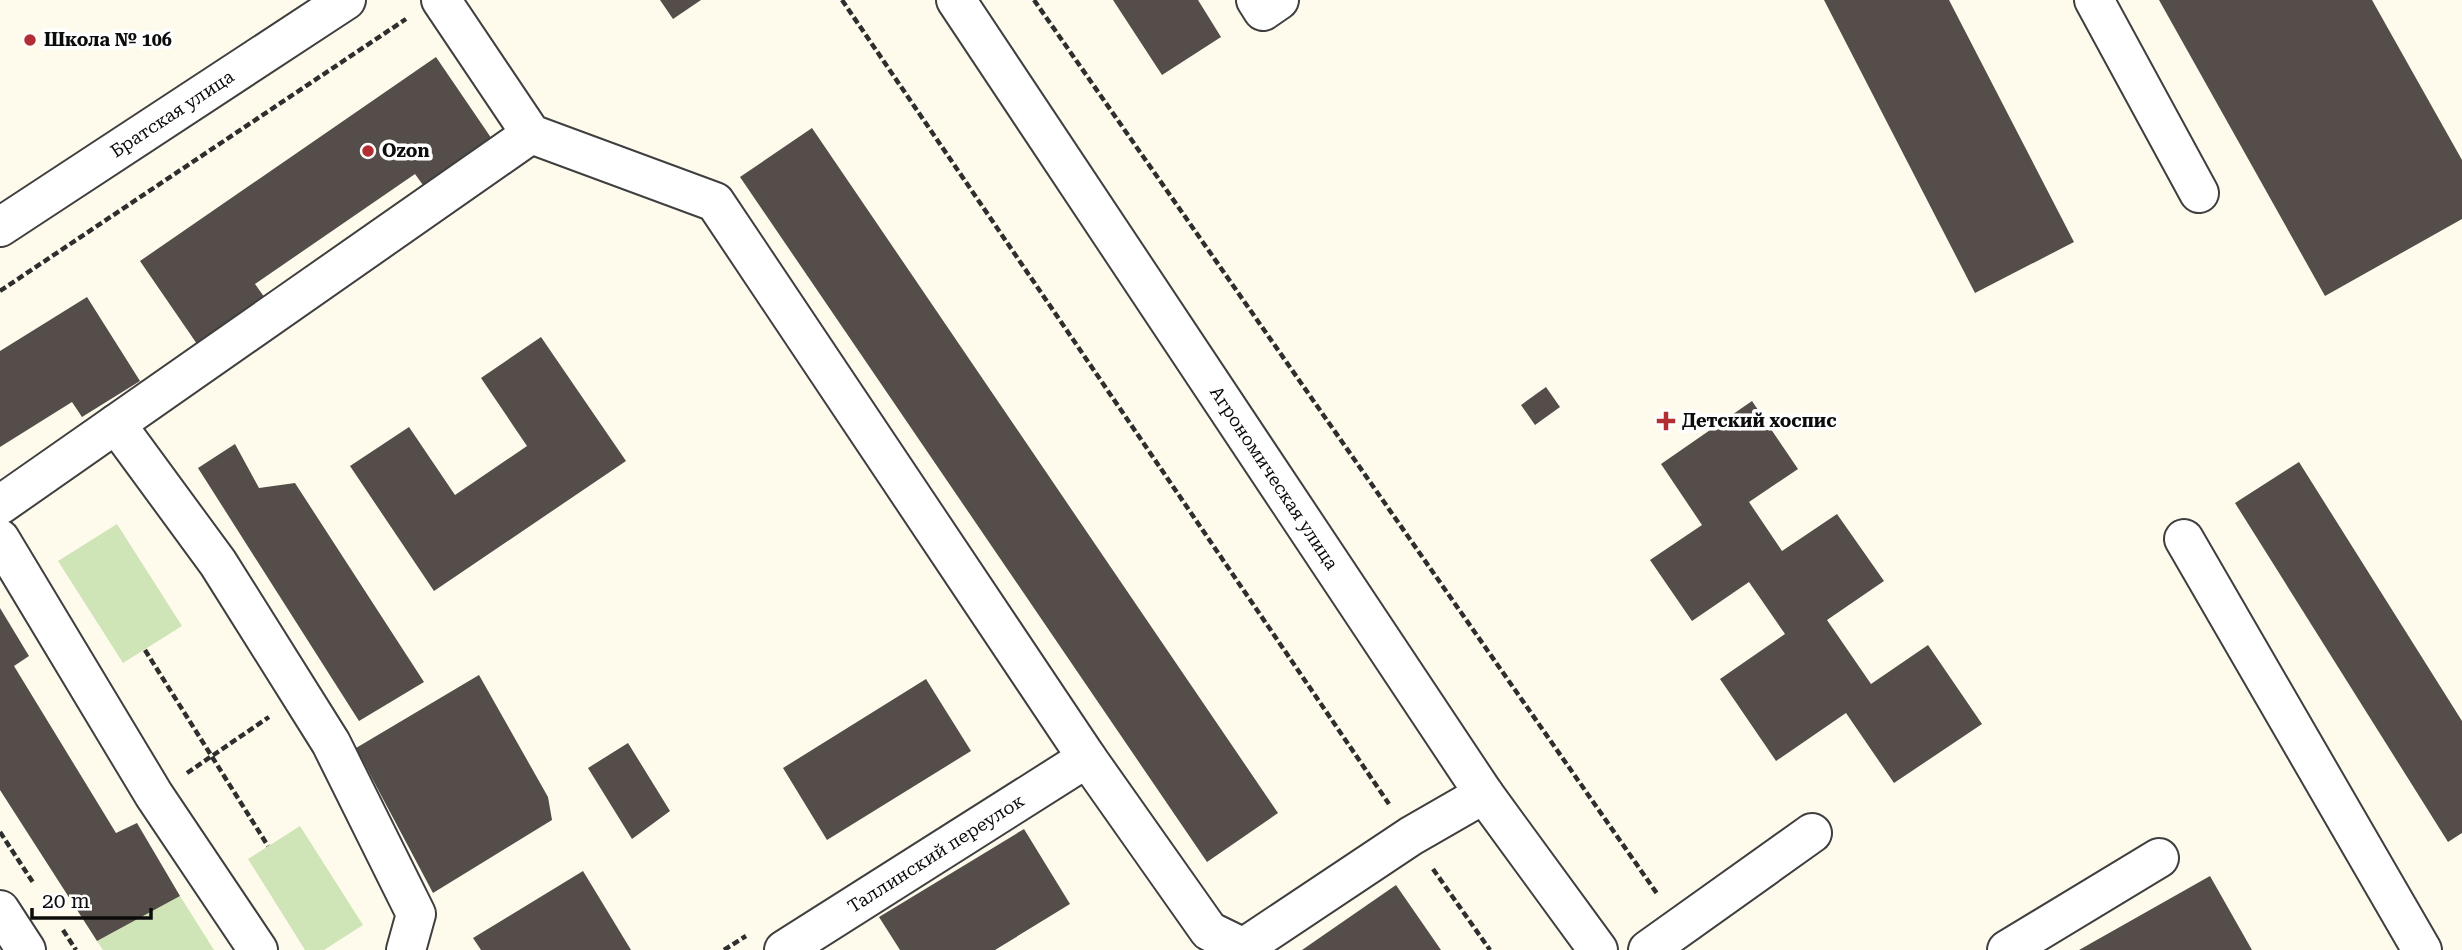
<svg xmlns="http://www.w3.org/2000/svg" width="2462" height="950" viewBox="0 0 2462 950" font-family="'Roboto Serif',serif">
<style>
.green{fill:#cfe5b8}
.building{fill:#544d49}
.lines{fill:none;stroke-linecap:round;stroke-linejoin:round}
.minor-casing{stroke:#3f3f3f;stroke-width:42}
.path{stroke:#2e2e2e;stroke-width:4.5;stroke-dasharray:7 3.5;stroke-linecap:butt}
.minor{stroke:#fff;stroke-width:38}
.poi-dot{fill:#b22e32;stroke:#fff;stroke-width:2.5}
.labels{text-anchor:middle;stroke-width:7;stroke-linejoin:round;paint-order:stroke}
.poi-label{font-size:18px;font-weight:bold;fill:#0c0c0c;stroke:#fff;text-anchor:start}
.street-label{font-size:18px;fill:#0c0c0c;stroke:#fff}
</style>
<rect width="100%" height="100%" fill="#fefbec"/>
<!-- green -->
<path class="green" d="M117 524 182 626 123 663 58 561Z
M300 826 363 925 324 950H305L248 859Z
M180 896 214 950H103L97 941Z"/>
<!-- building -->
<path class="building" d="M660 0H701L673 19Z
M1113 0H1198L1221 37 1162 75Z
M1824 0H1949L2074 242 1975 293Z
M2159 0H2372L2462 160V219L2325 296Z
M436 57 496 145 428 192 415 174 255 284 265 298 197 344 140 261Z
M812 128 1278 813 1207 862 740 177Z
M87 297 140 381 82 417 72 402 0 447V351Z
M541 337 626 461 434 591 350 466 409 427 455 495 527 446 481 378Z
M1546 387 1560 407 1535 425 1521 405Z
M1752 401 1798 469 1749 502 1782 551 1837 514 1884 581 1827 620 1871 684 1928 645 1982 724 1894 783 1846 713 1776 761 1720 679 1785 634 1749 582 1692 621 1650 560 1702 525 1661 464Z
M235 444 259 488 295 483 424 682 359 721 198 468Z
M2299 462 2462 721V833L2448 842 2235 503Z
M0 608 29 656 14 666 116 833 137 823 180 896 97 941 0 790Z
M479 675 548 797 552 820 433 893 356 748Z
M926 679 971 751 827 840 783 768Z
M628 743 670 811 632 839 588 768Z
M1024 829 1070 904 995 950H900L879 917Z
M583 871 631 950H481L473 938Z
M2210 876 2252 950H2079Z
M1396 885 1441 950H1302Z"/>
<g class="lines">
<!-- minor casing -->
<g class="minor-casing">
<g id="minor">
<path d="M441 0 531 134 715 202 1087 758 1209 931 1248 950"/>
<path id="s1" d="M956 0 1484 794 1598 950"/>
<path d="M1256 0 1263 11 1279 0"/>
<path d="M2094 0 2199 193"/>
<path id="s2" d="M0 227 346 0"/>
<path d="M116 424 218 563 331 743 416 914 406 950"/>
<path d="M0 505 531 134"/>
<path d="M0 539 154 795 258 950"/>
<path d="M2184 539 2422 950"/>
<path d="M0 910 26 950"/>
<path d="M1246 946 1411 836 1484 794"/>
<path id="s3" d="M784 950 1087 758"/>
<path d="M1648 950 1812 833"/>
<path d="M2007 950 2159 858"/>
</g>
</g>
<!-- path -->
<path class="path" d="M842 0 1389 804
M1034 0 1658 895
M0 291 406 19
M145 650 268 846
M187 773 269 717
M0 832 34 884
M1433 869 1490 950
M63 930 76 950
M724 950 746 936"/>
<!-- minor -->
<use href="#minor" class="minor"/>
</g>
<!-- markers -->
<g class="poi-dot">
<circle cx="30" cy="40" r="7"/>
<circle cx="368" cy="151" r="7"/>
<path d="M1662.5 410.5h7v7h7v7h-7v7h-7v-7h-7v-7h7z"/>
</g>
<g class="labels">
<!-- poi labels -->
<g class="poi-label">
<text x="44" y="46">Школа № 106</text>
<text x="382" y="157">Ozon</text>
<text x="1682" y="427">Детский хоспис</text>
</g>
<!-- street labels -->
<g class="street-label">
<text dy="6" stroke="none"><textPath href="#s2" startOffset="206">Братская улица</textPath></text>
<text dy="6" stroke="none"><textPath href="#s1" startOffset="574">Агрономическая улица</textPath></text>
<text dy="6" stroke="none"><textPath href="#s3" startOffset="180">Таллинский переулок</textPath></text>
</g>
</g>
<!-- scale -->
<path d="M32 908v10h119v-10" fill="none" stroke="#0c0c0c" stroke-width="3.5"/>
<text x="42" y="908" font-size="21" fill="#0c0c0c" stroke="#ffffff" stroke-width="5" paint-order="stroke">20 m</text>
</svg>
